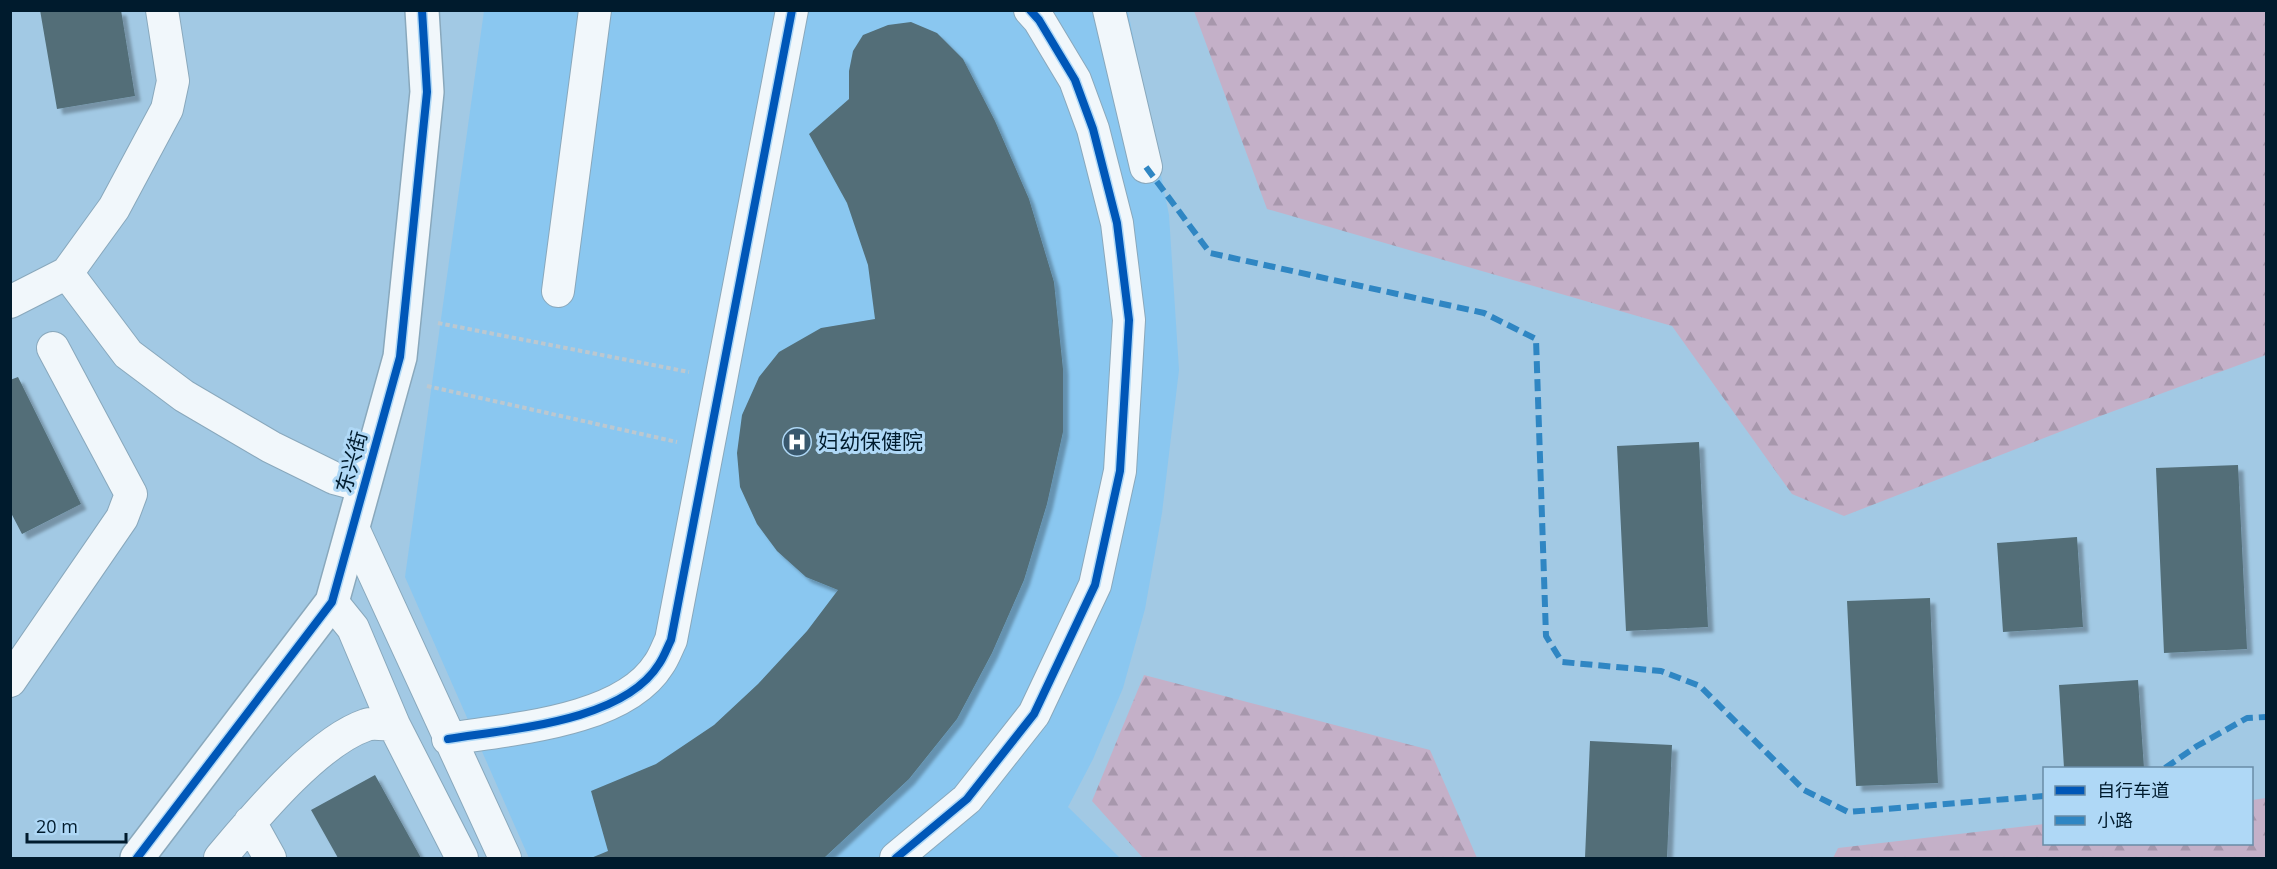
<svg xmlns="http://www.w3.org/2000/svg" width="2277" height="869" viewBox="0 0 2277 869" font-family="'Open Sans','Noto Sans SC',sans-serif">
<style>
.built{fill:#8ac7f0}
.forest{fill:url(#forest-firs)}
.building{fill:#526e78;filter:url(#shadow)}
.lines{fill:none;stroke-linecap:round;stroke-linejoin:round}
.street-casing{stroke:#89a8bc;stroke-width:34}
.secondary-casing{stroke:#89a8bc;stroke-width:36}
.path{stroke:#bcc8d0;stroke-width:4;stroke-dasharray:4.5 3;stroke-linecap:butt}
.street{stroke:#f1f7fb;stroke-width:32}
.secondary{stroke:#f1f7fb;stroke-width:33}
.quiet{stroke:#2f86c3;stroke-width:6;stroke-dasharray:12 6;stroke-linecap:butt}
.cycleway-casing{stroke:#afd8f6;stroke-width:11}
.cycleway{stroke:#0057b8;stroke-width:8}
.labels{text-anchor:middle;stroke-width:6;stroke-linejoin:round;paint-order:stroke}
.poi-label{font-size:21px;fill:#001b2d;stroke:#afd8f6;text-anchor:start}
.street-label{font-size:21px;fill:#001b2d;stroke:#afd8f6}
</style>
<defs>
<pattern id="forest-firs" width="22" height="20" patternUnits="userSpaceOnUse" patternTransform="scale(1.5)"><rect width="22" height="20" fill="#c4b0c8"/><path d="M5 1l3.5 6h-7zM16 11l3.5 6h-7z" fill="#a797ac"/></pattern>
<filter id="shadow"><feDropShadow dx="5.5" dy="5.5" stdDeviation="1.5" flood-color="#0004"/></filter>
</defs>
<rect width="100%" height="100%" fill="#a2c9e4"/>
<!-- built -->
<path class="built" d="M484 11H1128L1169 215 1179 370 1162 513 1145 609 1123 688 1093 759 1068 807 1120 858H529L405 577Z"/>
<!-- forest -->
<path class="forest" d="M1194 11H2266V355L2103 415 1844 516 1792 494 1672 326 1267 209Z
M1144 675 1430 750 1477 858H1143L1092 801Z
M2266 798V858H1833L1838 848 2044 824V844H2252V800Z"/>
<!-- building -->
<path class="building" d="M40 10H121L135 96 57 109Z
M911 22 937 33 963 59 995 121 1029 199 1054 282 1063 369V432L1047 504 1024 580 992 653 957 719 909 779 824 858H591L608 851 591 791 656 764 714 725 758 684 807 631 838 590 806 577 777 551 757 524 740 487 737 453 742 415 759 377 779 352 821 328 875 319 868 265 847 203 809 134 849 99V71L853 51 863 35 888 25Z
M18 377 81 504 22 534 10 511V380Z
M1699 442 1708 627 1626 631 1617 446Z
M2238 465 2247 649 2164 653 2156 468Z
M2077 537 2083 627 2003 632 1997 543Z
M1930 598 1938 783 1856 786 1847 601Z
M2138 680 2144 768H2064L2059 685Z
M1590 741 1672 745 1667 858H1585Z
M375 775 421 858H338L311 810Z"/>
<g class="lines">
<!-- street casing -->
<g class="street-casing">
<path id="street" d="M1109 10 1146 167
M67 273 128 354 184 396 271 447 334 478 364 486
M558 291 595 10
M10 302 67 273 114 208 167 109 173 81 162 10
M353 528 505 858
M332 602 353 628 394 725 462 858
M10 681 122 518 131 494 53 348
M448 739C510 729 623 722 659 664 664 657 667 648 671 640L792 10
M250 822 270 858
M220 858C254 818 316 742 366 725 374 722 386 725 394 725
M896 858 967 799 1034 714 1095 585 1120 471 1129 320 1117 223 1093 129 1075 80 1039 20 1030 10"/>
</g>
<!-- secondary casing -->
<g class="secondary-casing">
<path id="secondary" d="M137 858 332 602 400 357 427 92 422 10"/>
</g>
<!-- path -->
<path class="path" d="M438 323 689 372
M427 386 677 442"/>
<!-- street -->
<use href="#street" class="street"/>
<!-- secondary -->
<use href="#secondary" class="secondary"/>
<!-- quiet -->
<path class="quiet" d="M1146 167 1210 253 1484 313 1536 339 1546 636 1562 662 1661 671 1700 686 1804 790 1848 812 2044 796
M2165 768 2197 746 2247 718 2266 717"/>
<!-- cycleway casing -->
<g class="cycleway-casing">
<path id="cycleway" d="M448 739C510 729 623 722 659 664 664 657 667 648 671 640L792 10
M137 858 332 602 400 357 427 92 422 10
M896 858 967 799 1034 714 1095 585 1120 471 1129 320 1117 223 1093 129 1075 80 1039 20 1030 10"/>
</g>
<!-- cycleway -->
<use href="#cycleway" class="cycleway"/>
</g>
<!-- icons -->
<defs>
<g id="hospital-disc" transform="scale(1.5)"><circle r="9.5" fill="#39586d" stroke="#afd8f6"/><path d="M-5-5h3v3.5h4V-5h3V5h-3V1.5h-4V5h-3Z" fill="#fff"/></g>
</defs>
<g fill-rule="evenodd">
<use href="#hospital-disc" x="797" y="442"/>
</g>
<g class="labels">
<!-- poi labels -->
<g class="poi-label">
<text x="818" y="449">妇幼保健院</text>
</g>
<!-- street labels -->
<g class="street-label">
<text transform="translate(352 462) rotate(-74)" y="7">东兴街</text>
</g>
</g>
<!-- border -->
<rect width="2277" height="869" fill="none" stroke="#001b2d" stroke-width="24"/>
<!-- legend -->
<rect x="2043" y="767" width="210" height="78" fill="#afd8f6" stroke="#698ca6" stroke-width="1.5"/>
<rect x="2055" y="786" width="30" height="9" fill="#0057b8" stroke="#698ca6" stroke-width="1.5"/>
<text x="2097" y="797" font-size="18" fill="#001b2d">自行车道</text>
<rect x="2055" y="816" width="30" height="9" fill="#2f86c3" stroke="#698ca6" stroke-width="1.5"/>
<text x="2097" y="827" font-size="18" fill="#001b2d">小路</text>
<!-- scale -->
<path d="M27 833v9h99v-9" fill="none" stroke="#001b2d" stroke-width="3"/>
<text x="36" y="833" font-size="18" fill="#001b2d" stroke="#afd8f6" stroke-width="4.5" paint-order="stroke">20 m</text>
</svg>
